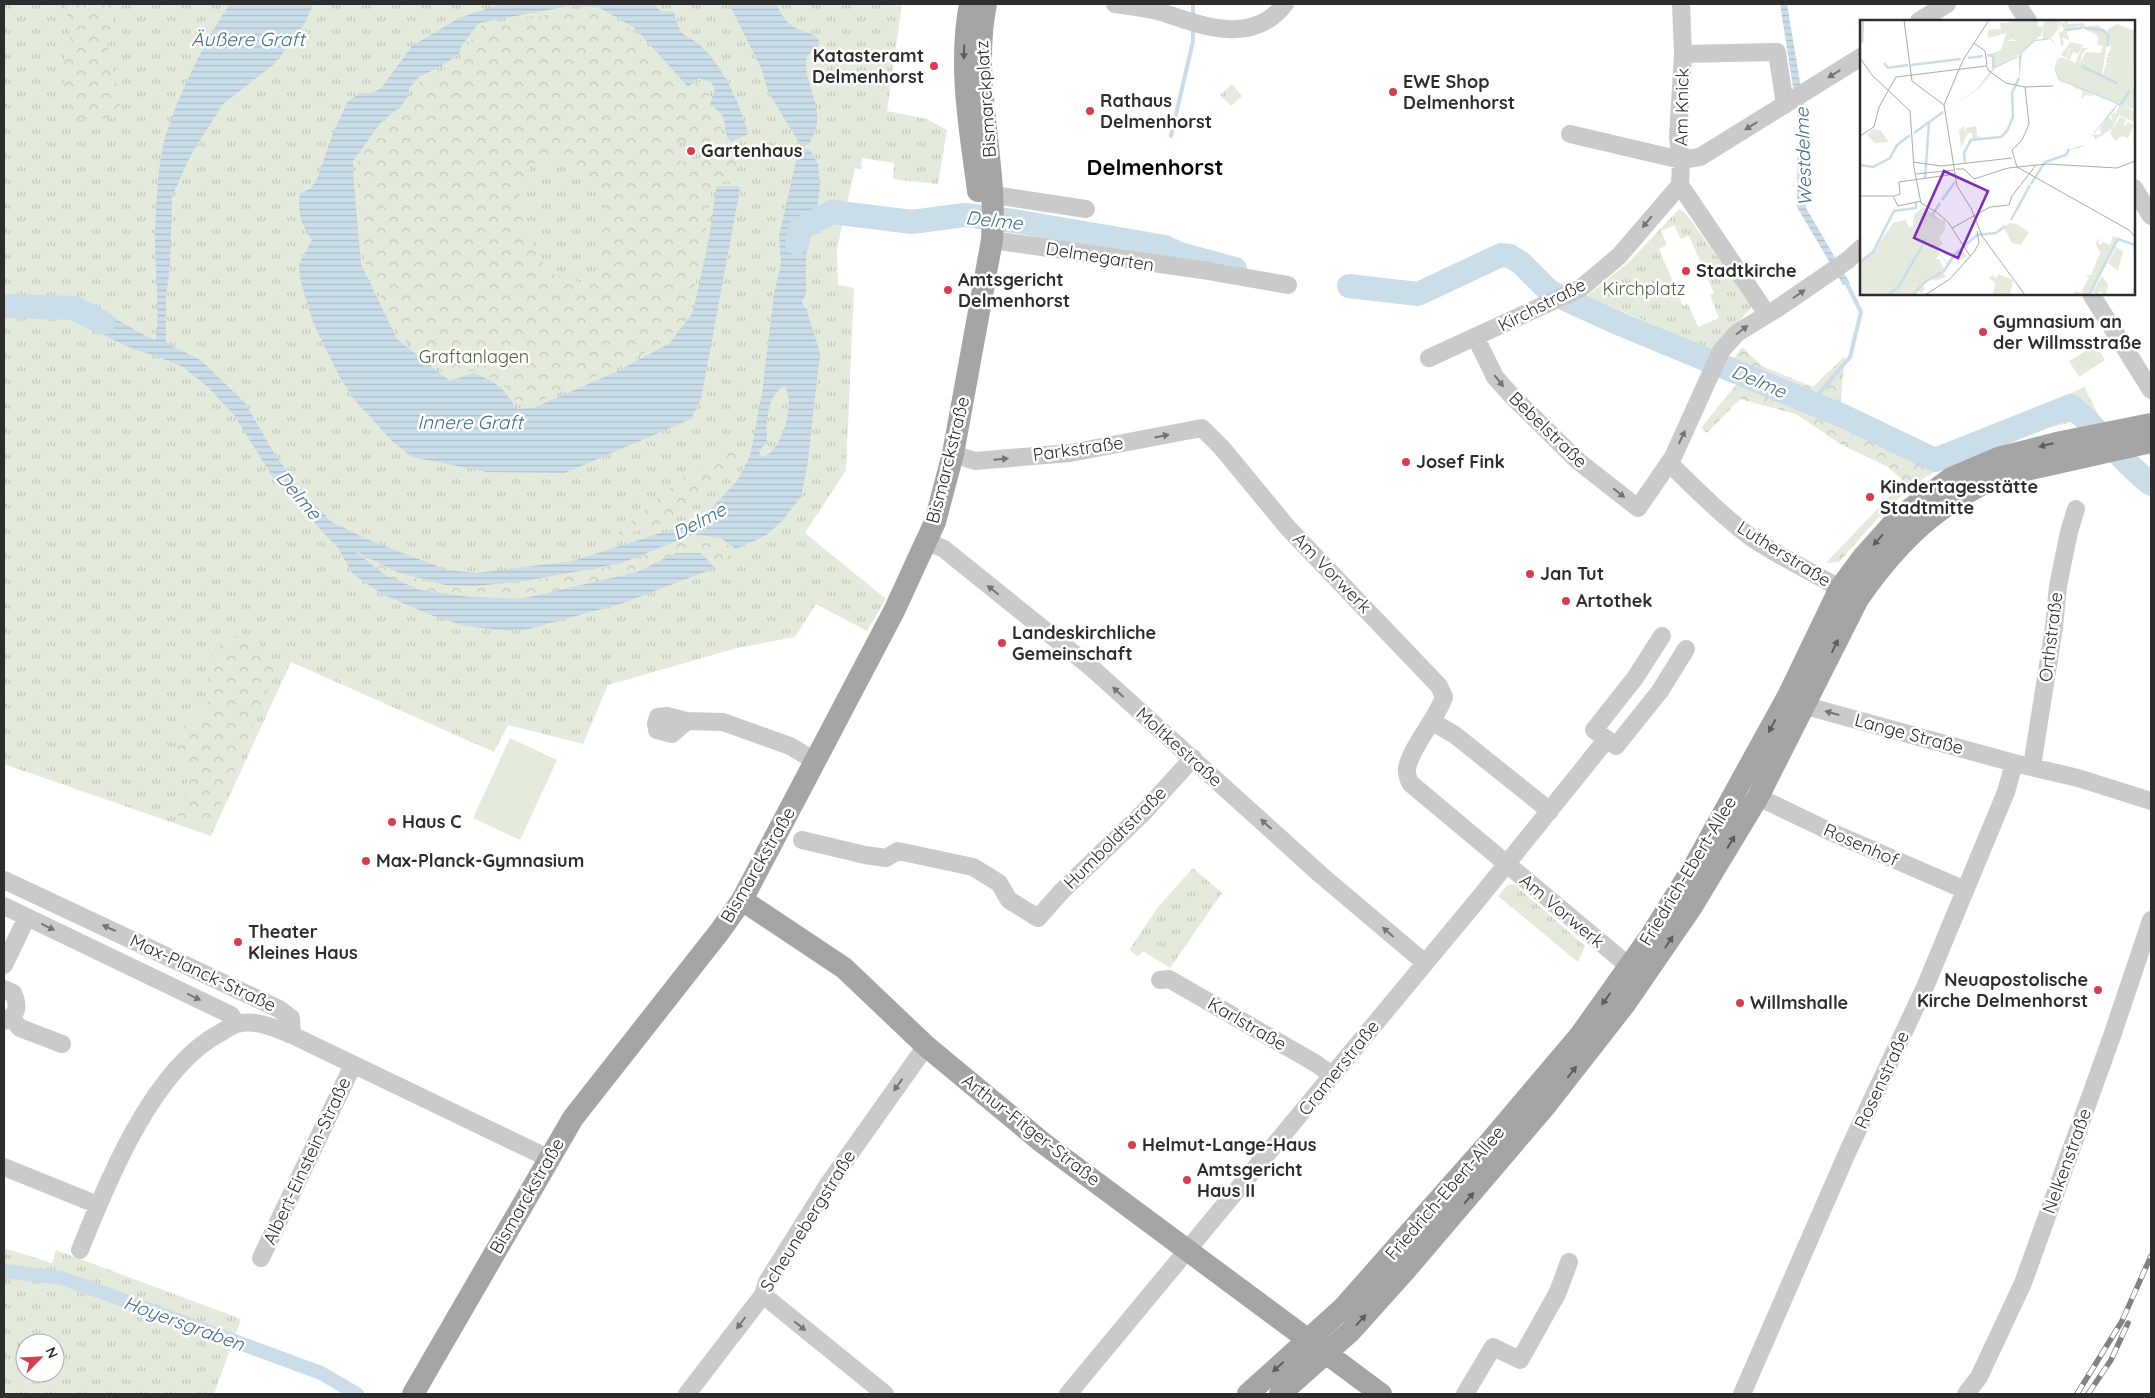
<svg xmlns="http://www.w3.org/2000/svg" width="2155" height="1398" viewBox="0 0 2155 1398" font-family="Quicksand,sans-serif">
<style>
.grass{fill:url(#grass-tufts);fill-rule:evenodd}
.forest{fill:url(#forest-crowns);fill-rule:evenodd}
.pitch{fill:#e4eadc}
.water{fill:url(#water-rules);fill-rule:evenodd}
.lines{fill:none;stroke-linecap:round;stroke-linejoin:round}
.stream{stroke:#cadde8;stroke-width:4}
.canal{stroke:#cadde8;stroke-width:14}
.river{stroke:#cadde8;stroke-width:24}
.minor{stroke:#cacaca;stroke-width:18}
.major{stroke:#a5a5a5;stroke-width:22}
.rail-casing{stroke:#828282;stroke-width:5.5}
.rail{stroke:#fff;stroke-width:4;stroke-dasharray:11;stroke-linecap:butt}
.oneway{fill:#5d5d5d}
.oneway2{fill:#747474}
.poi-dot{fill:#d63e4f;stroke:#fff;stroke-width:2}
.labels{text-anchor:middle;stroke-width:5;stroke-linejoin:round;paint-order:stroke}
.poi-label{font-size:18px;font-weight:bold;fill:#2d2d2d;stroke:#fff;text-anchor:start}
.street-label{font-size:18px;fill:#2d2d2d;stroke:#fff}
.park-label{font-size:18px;fill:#52653f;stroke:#fff}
.water-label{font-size:19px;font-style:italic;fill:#427088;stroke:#fff}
.district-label{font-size:22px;font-weight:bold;fill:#000;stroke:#fff}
.inset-river{fill:none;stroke:#cadde8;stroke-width:2.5}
.inset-road{fill:none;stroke:#ababab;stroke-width:1}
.view{fill:#7b2cbf;fill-opacity:0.15;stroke:#7b2cbf;stroke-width:2.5}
.inset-edge{fill:none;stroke:#2d2d2d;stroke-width:2.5}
</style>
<defs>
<pattern id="grass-tufts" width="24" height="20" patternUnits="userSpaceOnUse" patternTransform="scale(1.25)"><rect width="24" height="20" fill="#e4eadc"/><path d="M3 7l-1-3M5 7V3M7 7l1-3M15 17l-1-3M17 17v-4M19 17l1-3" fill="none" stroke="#c4c9bd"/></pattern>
<pattern id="forest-crowns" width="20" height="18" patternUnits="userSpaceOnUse" patternTransform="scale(1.25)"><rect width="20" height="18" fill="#e4eadc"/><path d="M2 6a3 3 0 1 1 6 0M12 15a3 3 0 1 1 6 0" fill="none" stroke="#c4c9bd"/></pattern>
<pattern id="water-rules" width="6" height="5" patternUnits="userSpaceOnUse" patternTransform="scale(1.25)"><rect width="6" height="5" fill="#cadde8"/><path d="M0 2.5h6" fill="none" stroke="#aebec7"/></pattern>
</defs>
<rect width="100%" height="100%" fill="#fff"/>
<!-- grass -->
<path class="grass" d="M4 4H902L887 111 927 119 947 130 938 184 893 179 894 163 862 158 861 169 855 168 837 249 838 285 854 288 846 470 805 533 886 599 867 631 816 604 795 637 737 648 608 685 583 744 508 725 494 752 291 662 211 836 4 764Z
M1232 84 1242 96 1231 106 1220 95Z
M1679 209 1686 214 1753 306 1712 350 1587 296 1629 262ZM1674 225 1681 239 1689 236 1714 293 1710 295 1719 318 1698 327 1688 304 1683 306 1659 249 1667 245 1661 231Z
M1193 868 1222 893 1170 968 1143 951 1138 956 1129 950 1159 906Z
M1514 884 1585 946 1578 962 1498 896 1508 885Z
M4 1248 52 1263 56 1250 241 1319 214 1394H4ZM25 1343H55V1373H25Z"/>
<!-- forest -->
<path class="forest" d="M66 4H116L107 46 115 82 124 99 112 118 73 120 61 72 70 35Z
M569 10 598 11 633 31 688 93 699 82 708 85 710 90 706 107C725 119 718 123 725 141L732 145 740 181 717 182 712 187 705 238 690 310 667 340 615 369 532 404 518 405C508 385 493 377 473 369L450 377 400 337 365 263 356 171 357 162 362 155 384 124 404 109 411 100 414 89 422 80 442 71 462 57 466 47 481 26 505 24ZM701 139 705 158 681 162 678 143ZM556 157 576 168 601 193 607 217 600 246 602 270 580 282 547 272 523 225 519 186 533 164Z
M1742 347 1762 366 1813 387 1845 356 1840 408 1864 422 1934 455 1979 438 2084 387 2100 418C2038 427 1972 445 1920 481 1888 503 1864 534 1839 562L1826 563 1904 481 1888 467 1842 445 1796 414 1740 399 1707 433 1701 428 1747 371 1730 364Z
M726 445 735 449 739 461 697 504 653 527 614 537 682 478 694 469 716 462Z
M693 534 720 539 736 550 716 567 702 551 676 553 637 572 521 599 470 597 420 590 385 575 354 552 397 573 444 586 473 587 520 583 623 564Z
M245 634C261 643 273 655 274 674L210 832 177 815 184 798 188 778 178 750 177 733C185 723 203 717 207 705 211 697 208 690 208 682 207 657 220 636 245 634Z"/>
<!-- pitch -->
<path class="pitch" d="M2096 345 2105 360 2079 377 2069 361Z
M510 738 557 760 520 840 473 818Z"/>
<!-- water -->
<path class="water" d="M230 4H314L299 34 273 65 223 104 190 156 172 197 170 264 166 298V343L202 361 245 403 274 453 302 492 332 522 369 540 447 570 476 573 573 561 695 522 707 513 737 481 750 456 762 393 774 294 781 263 779 236 799 148 809 149 818 164 820 187 814 231 810 236 806 256V294L802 301 803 306 807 309C810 326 817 339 820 355L807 467 801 497 780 523 765 536 736 549 721 538 693 534 622 563 520 582 474 586 445 585 397 572 353 550 385 575 420 590 470 597 521 599 637 572 676 553H701L715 568 623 603 529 629 511 631 465 626 428 614 382 594 353 574 338 548 276 482 234 415 209 388 183 367 154 355 135 350 82 325 74 308 78 302 104 312 144 335 156 340C160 306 155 271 155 236 156 210 157 183 161 156 168 114 205 39 230 4ZM784 386C796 399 784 450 763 457L759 454 761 448 767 443C766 424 766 396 784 386Z
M501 4H653L661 11 674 12C681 44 688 31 704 49 724 70 741 105 748 134L732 141 728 139C722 122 729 116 710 105L715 89 711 82 698 78 688 87 635 28 598 7 569 6 479 23 462 45 459 54 440 67 420 76 410 87 407 98 401 106 382 121 359 153 353 161V171L361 264 397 339 450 381 473 373C496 382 504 387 516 409L533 408 616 372 670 343 693 312 709 239 716 189 719 186H738L740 189 701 399 691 419 565 473 487 472 412 457 392 441 354 399 339 376 313 322 300 279 299 263 312 240C301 224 297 212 300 193L310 189 317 179 333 133 348 101 360 93H373L382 87 412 46 459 18Z
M729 4H776C781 15 786 23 797 29 805 33 813 32 819 40L817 51 808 54C800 75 820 100 817 123 816 130 812 138 809 145L799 143 769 93 761 68Z
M1780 4H1787L1804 106 1806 208 1850 283 1843 285 1797 207 1798 119Z
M2135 463 2151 478V491L2120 467Z"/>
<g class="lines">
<!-- stream -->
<path class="stream" d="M1193 4V16
M1171 136 1193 41V28
M1812 402 1850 357 1861 312 1845 280"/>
<!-- canal -->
<path class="canal" d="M4 1271 61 1278 107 1294 321 1373 357 1394"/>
<!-- river -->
<path class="river" d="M797 243 800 229 832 212 912 222 964 215 1014 221 1165 247 1180 254 1235 269
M1349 286 1418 294 1501 255 1510 256 1521 263 1550 292 1620 324 1843 416 1935 460 2071 406C2100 430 2121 461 2151 484
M4 306 74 308 103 323"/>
<!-- minor -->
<path class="minor" d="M1115 4C1130 6 1146 8 1161 12 1203 26 1252 46 1285 4
M1681 4 1683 54 1678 137 1681 160 1680 185 1767 314
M2017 4 2028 21
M1919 21 1947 4
M1683 54 1777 52 1785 105
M1570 134 1681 160 1700 157 1861 57
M2134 188 2151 216
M981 193 1086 209
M992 240 1209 271
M1213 272 1288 285
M2091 294 2151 390
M1476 338 1495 377 1511 395 1578 461 1638 508 1673 457 1721 351 1737 333 1778 308 1848 260 1861 248
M1429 358 1581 288 1619 256 1680 185
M953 454 975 461 1070 453 1202 428 1222 448 1288 528 1439 686 1444 697C1436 720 1411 747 1407 768 1406 773 1408 778 1410 783L1630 967
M1669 463C1696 489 1722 516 1752 538 1783 559 1817 574 1849 594
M926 541 944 549 1093 669 1321 875 1425 963
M1662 636 1635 678 1594 730 1616 746 1660 691 1686 649
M1794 699 1806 706 2014 763 2078 778 2151 801
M687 721 672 734 657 730 656 723 658 717 667 716 687 721 723 722 790 746 815 761
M1433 722 1455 735 1550 811
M2032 766 2054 627 2058 586 2069 532 2076 509
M1758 797 1831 832 1965 890
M802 840 865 855 886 858 898 851 973 867 999 883 1009 900 1038 918 1061 892 1143 813 1193 758
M4 880 279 1009 291 1018 292 1035
M4 906 231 1015 237 1024
M4 965 27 917
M1160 980 1169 979 1315 1063 1332 1075
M4 989 13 993C19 1006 18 1015 4 1021
M11 1018 20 1028 62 1044
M4 1167 98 1205
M80 1250C107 1182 153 1068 220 1033 225 1030 231 1026 237 1024 256 1019 275 1028 292 1035L548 1158
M261 1258 353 1065
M763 1295 885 1394
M687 1394 763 1295 767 1282 827 1186 926 1046
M1068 1394 1480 897 1607 739
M1465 1394 1493 1347 1520 1360 1558 1292 1569 1262
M1742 1394 1848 1151 1925 987 2006 792 2014 763
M1966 1394 1979 1377 2023 1283 2112 1036 2151 920"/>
<!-- major -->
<path class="major" d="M970 4C958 66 970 129 978 191
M742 900 844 968 926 1046 1043 1143 1381 1394
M413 1394 573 1118 720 931 742 900 894 611 935 522 953 454 992 240C998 161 970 82 986 4
M1248 1394 1343 1308 1488 1144 1581 1034 1650 937 1696 863 1788 696 1840 588 1863 557 1897 519 1951 478 1998 458 2061 442 2151 424
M1280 1394 1351 1331 1404 1272 1547 1104 1625 1004 1691 908 1758 797 1858 599C1897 543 1940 500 2004 475L2151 442"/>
<!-- rail casing -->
<g class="rail-casing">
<path id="rail" d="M2077 1394 2122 1321 2151 1256
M2088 1394 2111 1360 2128 1323"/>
</g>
<!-- rail -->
<use href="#rail" class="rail"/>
</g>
<!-- one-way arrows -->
<defs><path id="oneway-solid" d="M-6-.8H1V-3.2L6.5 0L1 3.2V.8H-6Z" transform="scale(1.25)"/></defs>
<g class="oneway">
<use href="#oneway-solid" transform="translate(964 52) rotate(92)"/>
<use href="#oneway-solid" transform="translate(2046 445) rotate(166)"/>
<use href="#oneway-solid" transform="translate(1878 540) rotate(132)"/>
<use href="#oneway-solid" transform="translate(1835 646) rotate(-64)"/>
<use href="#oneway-solid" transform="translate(1772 726) rotate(118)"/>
<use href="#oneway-solid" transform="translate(1731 842) rotate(-59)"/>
<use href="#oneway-solid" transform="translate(1669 942) rotate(-57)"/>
<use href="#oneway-solid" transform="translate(1606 999) rotate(126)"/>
<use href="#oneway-solid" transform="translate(1572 1072) rotate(-52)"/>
<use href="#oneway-solid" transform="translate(1469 1198) rotate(-50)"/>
<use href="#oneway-solid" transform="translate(1361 1320) rotate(-48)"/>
<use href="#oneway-solid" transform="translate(1278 1367) rotate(138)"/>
</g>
<g class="oneway2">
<use href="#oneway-solid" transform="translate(1834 74) rotate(148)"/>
<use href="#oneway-solid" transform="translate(1751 126) rotate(148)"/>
<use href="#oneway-solid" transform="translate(1647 222) rotate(130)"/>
<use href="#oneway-solid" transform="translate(1799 294) rotate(-35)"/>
<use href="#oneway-solid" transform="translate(1742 330) rotate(-37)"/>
<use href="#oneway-solid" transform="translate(1499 381) rotate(52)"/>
<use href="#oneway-solid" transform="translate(1162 436) rotate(-11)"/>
<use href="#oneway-solid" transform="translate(1682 437) rotate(-65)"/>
<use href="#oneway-solid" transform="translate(1001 459) rotate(-5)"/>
<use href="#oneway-solid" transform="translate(1619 493) rotate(39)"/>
<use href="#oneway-solid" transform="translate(993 590) rotate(-141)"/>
<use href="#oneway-solid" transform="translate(1118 692) rotate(-138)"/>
<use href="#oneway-solid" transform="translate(1832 713) rotate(-165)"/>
<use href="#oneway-solid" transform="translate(1266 824) rotate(-138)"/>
<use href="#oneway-solid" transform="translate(48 927) rotate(26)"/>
<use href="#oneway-solid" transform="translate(109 928) rotate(-155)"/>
<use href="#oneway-solid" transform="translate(1388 932) rotate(-139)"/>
<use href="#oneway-solid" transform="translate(194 997) rotate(26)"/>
<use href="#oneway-solid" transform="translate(898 1085) rotate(125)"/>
<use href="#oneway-solid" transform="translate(741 1323) rotate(127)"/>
<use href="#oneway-solid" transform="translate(800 1326) rotate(39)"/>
</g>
<!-- markers -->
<g class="poi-dot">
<circle cx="934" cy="66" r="5"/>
<circle cx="1393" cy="92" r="5"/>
<circle cx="1090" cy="111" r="5"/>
<circle cx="691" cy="151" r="5"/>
<circle cx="1686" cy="271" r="5"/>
<circle cx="948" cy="290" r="5"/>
<circle cx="1983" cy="332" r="5"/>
<circle cx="1406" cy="462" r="5"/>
<circle cx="1870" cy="497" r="5"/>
<circle cx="1530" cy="574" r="5"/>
<circle cx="1566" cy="601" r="5"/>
<circle cx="1002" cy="643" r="5"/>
<circle cx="392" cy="822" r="5"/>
<circle cx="366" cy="861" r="5"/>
<circle cx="238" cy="942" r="5"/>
<circle cx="2098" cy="990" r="5"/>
<circle cx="1740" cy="1003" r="5"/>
<circle cx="1132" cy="1145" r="5"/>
<circle cx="1187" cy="1180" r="5"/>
</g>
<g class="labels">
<!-- poi labels -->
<g class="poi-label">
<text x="924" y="62" text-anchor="end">Katasteramt<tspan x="924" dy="21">Delmenhorst</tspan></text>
<text x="1403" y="88">EWE Shop<tspan x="1403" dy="21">Delmenhorst</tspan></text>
<text x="1100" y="107">Rathaus<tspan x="1100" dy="21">Delmenhorst</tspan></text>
<text x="701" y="157">Gartenhaus</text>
<text x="1696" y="277">Stadtkirche</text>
<text x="958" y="286">Amtsgericht<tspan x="958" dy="21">Delmenhorst</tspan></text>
<text x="1993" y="328">Gymnasium an<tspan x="1993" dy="21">der Willmsstraße</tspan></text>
<text x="1416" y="468">Josef Fink</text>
<text x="1880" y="493">Kindertagesstätte<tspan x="1880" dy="21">Stadtmitte</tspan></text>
<text x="1540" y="580">Jan Tut</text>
<text x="1576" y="607">Artothek</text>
<text x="1012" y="639">Landeskirchliche<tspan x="1012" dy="21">Gemeinschaft</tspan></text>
<text x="402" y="828">Haus C</text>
<text x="376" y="867">Max-Planck-Gymnasium</text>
<text x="248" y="938">Theater<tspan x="248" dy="21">Kleines Haus</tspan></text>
<text x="2088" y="986" text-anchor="end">Neuapostolische<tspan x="2088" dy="21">Kirche Delmenhorst</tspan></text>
<text x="1750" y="1009">Willmshalle</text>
<text x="1142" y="1151">Helmut-Lange-Haus</text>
<text x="1197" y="1176">Amtsgericht<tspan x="1197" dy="21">Haus II</tspan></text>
</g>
<!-- street labels -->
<g class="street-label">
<text transform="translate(986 99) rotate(-94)" y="6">Bismarckplatz</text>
<text transform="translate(1682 107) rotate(-89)" y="6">Am Knick</text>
<text transform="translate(1100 257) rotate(9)" y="6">Delmegarten</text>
<text transform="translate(1542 305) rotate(-27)" y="6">Kirchstraße</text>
<text transform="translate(1548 430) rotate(44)" y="6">Bebelstraße</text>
<text transform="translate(1078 449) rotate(-8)" y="6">Parkstraße</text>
<text transform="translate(948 460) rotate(-76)" y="6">Bismarckstraße</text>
<text transform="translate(1784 554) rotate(32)" y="6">Lutherstraße</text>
<text transform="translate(1332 573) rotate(46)" y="6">Am Vorwerk</text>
<text transform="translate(2051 637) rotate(-83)" y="6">Orthstraße</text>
<text transform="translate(1909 734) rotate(15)" y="6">Lange Straße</text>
<text transform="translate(1179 747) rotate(42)" y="6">Moltkestraße</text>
<text transform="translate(1115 838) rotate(-45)" y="6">Humboldtstraße</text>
<text transform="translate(1861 845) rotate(24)" y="6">Rosenhof</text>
<text transform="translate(758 865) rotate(-60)" y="6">Bismarckstraße</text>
<text transform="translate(1688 871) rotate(-59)" y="6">Friedrich-Ebert-Allee</text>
<text transform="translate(1562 911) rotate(40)" y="6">Am Vorwerk</text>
<text transform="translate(203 973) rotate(25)" y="6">Max-Planck-Straße</text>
<text transform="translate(1247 1024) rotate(30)" y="6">Karlstraße</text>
<text transform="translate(1339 1068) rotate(-51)" y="6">Cramerstraße</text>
<text transform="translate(1882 1080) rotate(-65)" y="6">Rosenstraße</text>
<text transform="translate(1031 1130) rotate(38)" y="6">Arthur-Fitger-Straße</text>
<text transform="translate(307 1161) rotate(-65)" y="6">Albert-Einstein-Straße</text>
<text transform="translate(2067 1161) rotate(-70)" y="6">Nelkenstraße</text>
<text transform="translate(1445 1193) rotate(-49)" y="6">Friedrich-Ebert-Allee</text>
<text transform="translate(527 1196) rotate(-60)" y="6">Bismarckstraße</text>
<text transform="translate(808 1221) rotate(-58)" y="6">Scheunebergstraße</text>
</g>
<!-- park labels -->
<g class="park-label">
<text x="1644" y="295">Kirchplatz</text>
<text x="474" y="363">Graftanlagen</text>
</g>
<!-- water labels -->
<g class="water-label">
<text x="248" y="46">Äußere Graft</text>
<text transform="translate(1803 157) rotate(-92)" y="7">Westdelme</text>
<text transform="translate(994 220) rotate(6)" y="7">Delme</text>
<text transform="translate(1759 381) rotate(23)" y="7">Delme</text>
<text x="470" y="429">Innere Graft</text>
<text transform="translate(299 495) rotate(49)" y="7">Delme</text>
<text transform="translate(699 521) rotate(-28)" y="7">Delme</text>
<text transform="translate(184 1323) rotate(20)" y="7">Hoyersgraben</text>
</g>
<!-- district labels -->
<g class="district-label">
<text x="1155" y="175">Delmenhorst</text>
</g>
</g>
<!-- overview -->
<g transform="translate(1860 20)">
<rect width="275" height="275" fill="#fff"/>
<path d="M161 0H179L177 6H183L184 0H199L197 10 189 19H183V9L181 15 156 37 133 48 134 37 143 31 147 21H158L155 19ZM207 0 208 4 224 3 225 7 238 5 248 16 242 55 215 43 222 28H228L222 34 220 43 226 32 241 33 243 26 237 25 238 16 219 6 206 10 210 21 202 17 204 24 201 26 199 13 204 10 201 4ZM257 4 275 11 273 69 243 55 246 44H250L246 43 247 37H252L247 36 251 28 247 10ZM210 22 223 25 218 34 213 32 210 40 207 39 210 28 215 27 209 28 207 38 201 35ZM202 37 275 70V89L223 70 236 77 226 75 221 79 223 71 200 62 196 54 195 49V44L196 53 200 61 210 66 222 69 200 59 196 50 198 39ZM254 92 259 95 252 109 235 120 233 115 241 114 240 108 248 97 253 101 251 96ZM260 97 266 99 264 105 265 106 268 102 274 105 268 118 262 116 255 121 250 113ZM63 187 82 200 85 199V210L79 218 83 223 77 230 87 242 99 229 107 236 100 240 93 237 88 245 80 235 75 239H79L85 250 77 256 83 253 88 259 85 257 75 261 72 257 64 262 59 259 61 248 55 264 66 268 61 273 57 270 52 275H0V243L14 231 33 203 46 200 49 208 53 205 54 195ZM239 216 238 224 241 225 243 222 250 225 253 216 258 218 229 275H214L215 271 221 273 229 257 225 255H231L240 233 236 224ZM242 256 248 264 247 271 245 275 240 271 238 275 232 272Z" fill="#e4eadc"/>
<path d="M150 0H161L159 11 167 12 155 17 158 22 153 19 147 21 143 31 134 37 127 35 141 30ZM104 106 105 113 106 108 116 106 117 116 124 119H113L112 113H108L101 127 99 110ZM28 202 18 224 20 227 36 225 51 216 52 212 59 218 53 216 29 231H15L17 223Z" fill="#e4eadc"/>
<path d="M149 203 157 204 169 212 161 225 152 223 144 208Z" fill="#e4eadc"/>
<path d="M256 227 263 231 258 251 248 243Z" fill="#e4eadc"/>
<path d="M140 3H150L147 13 128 18V10L141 9ZM259 86 275 91V102L256 94ZM13 109 20 110 29 122 15 123 7 115ZM64 239 67 241 61 248 65 251 59 259 64 262 59 267 49 255ZM138 254 153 260 150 275H133L135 263 129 258 133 255 136 259Z" fill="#e4eadc"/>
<path d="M200 0H201L199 9 191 18 198 30 196 50 200 59 275 90 257 85 253 92 223 126 218 128 208 130 224 125 257 84 199 60 195 50 198 30 190 18 187 20 175 21 162 33 159 62V37L135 48 118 69 83 92 117 69 134 47 159 36 162 31 174 20 190 18 198 10Z" fill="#cadde8"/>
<path class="inset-river" d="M224 8 243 10 248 15V26M206 10 222 8M2 23 3 0M127 35 133 36V48M108 38 123 36M24 43 28 48 48 45M51 45 101 39M221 46 257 63M261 84 270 70M54 113 83 92M105 143 104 133 111 120 141 117 147 111 153 97 152 73 159 58M0 145 13 147 30 138 37 125 50 115M65 158 69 103M171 164 185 142 206 135 209 129M82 180 95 162M75 198 72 195 80 183M151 200 170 165M0 242 13 232 34 191 56 188V182M28 275 39 266 66 219M53 275 65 262 84 251 95 234 117 215 136 213 145 206M229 275 258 219 275 225"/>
<path class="inset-road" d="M44 0 52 61 84 85M129 0 103 40 84 85 97 166 111 188 122 216 165 275M114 23 125 31 127 45M0 38 12 55 50 91 54 148 61 183 76 192M126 45 129 51 146 63 165 67M165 67 193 66M0 116 14 107 19 87 36 57 126 46M53 142 81 146 152 138M157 147 152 130 162 120 169 104 165 67M157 147 269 210 275 217M96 149H104L114 159 148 148 187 144 257 148 275 141M56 154 95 150M0 176H33L38 186 61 181M34 176 40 174 39 162 95 154M74 190 88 202 110 236M92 208 130 187 149 185 152 176 176 145M65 275 90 259 114 232 119 223 117 211"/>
<path class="view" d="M84 151 128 171 98 238 54 218Z"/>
<rect width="275" height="275" class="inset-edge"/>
</g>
<!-- border -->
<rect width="2155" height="1398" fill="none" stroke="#2d2d2d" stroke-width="10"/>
<!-- north arrow -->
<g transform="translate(40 1358) rotate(66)"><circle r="24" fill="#ffffff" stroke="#ababab"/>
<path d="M0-4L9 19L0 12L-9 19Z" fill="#d63e4f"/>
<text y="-8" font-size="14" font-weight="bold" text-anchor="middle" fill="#2d2d2d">N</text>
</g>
</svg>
